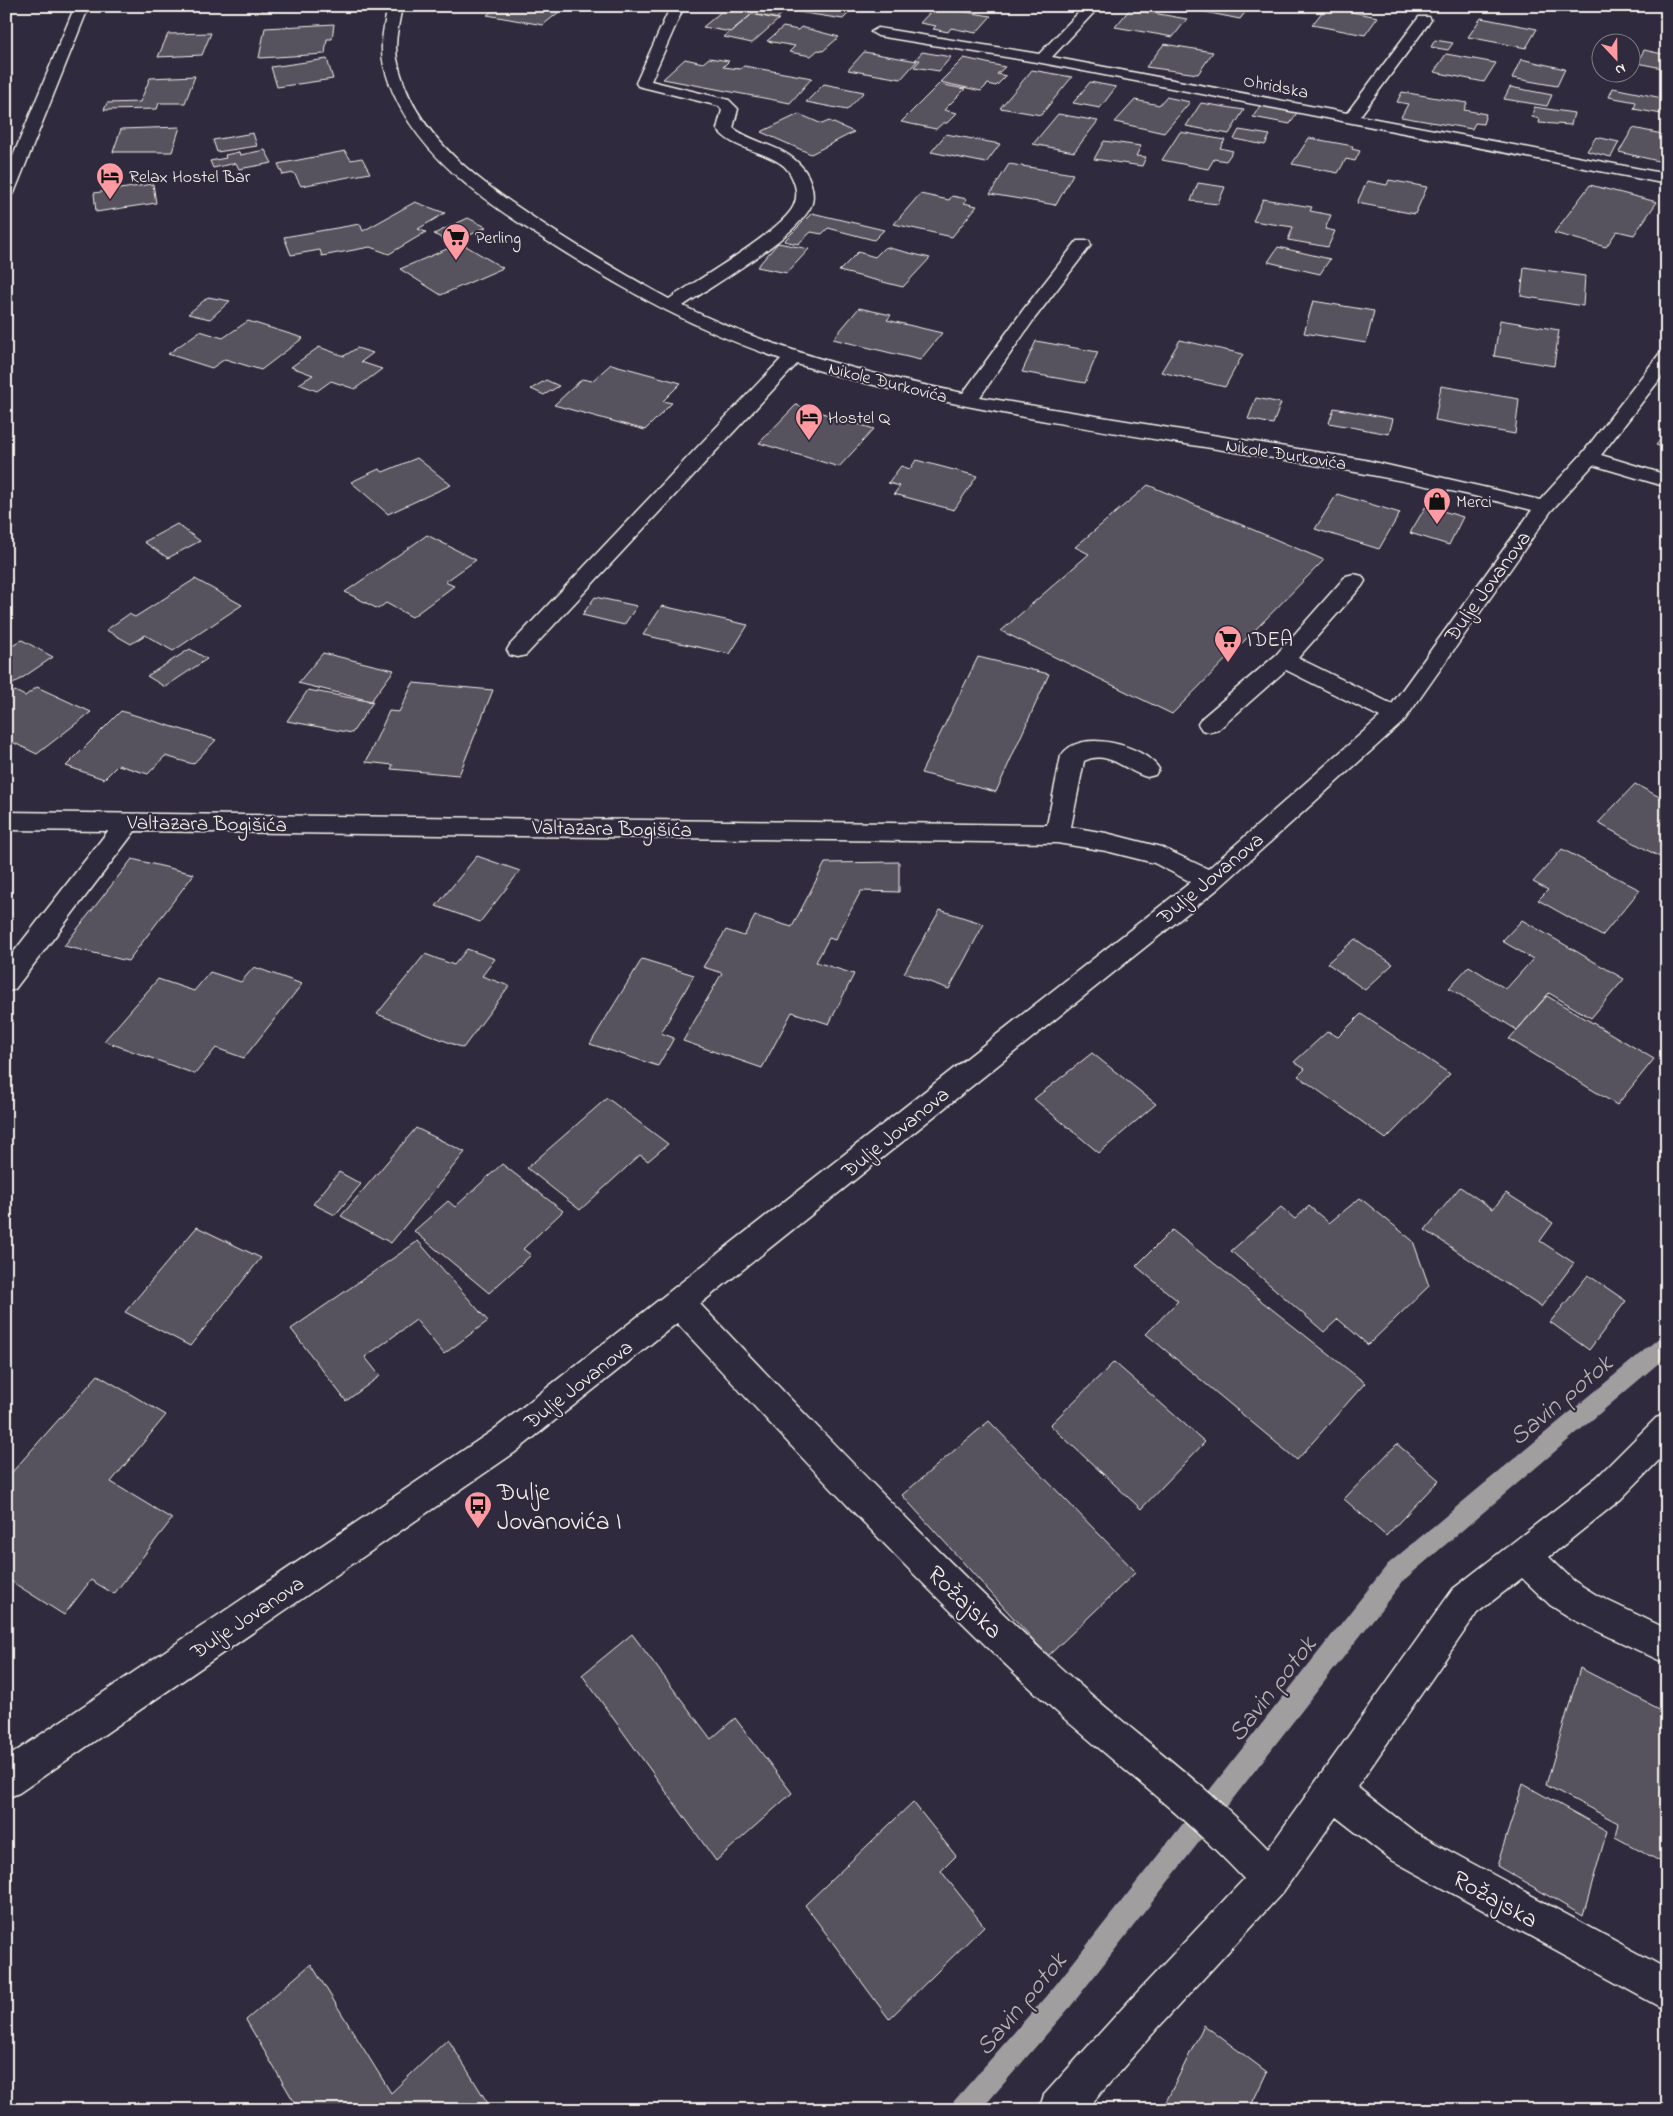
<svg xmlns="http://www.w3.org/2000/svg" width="1673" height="2116" viewBox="0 0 1673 2116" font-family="'Indie Flower',sans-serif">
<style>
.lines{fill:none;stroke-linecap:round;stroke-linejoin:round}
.stream{fill:#a19ea0;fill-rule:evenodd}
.building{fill:#56525f;stroke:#f4f1e8}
.minor-casing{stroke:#f4f1e8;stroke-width:3}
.minor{fill:#2f2a3d;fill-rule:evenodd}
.labels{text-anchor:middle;stroke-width:4;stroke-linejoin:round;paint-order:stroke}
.far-street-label{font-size:18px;fill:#f4f1e8;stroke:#2f2a3d}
.far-poi-label{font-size:18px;fill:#f4f1e8;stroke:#2f2a3d;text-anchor:start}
.street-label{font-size:21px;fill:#f4f1e8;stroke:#2f2a3d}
.poi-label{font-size:21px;fill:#f4f1e8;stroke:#2f2a3d;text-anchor:start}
.near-poi-label{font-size:25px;fill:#f4f1e8;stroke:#2f2a3d;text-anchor:start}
.near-street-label{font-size:25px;fill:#f4f1e8;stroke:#2f2a3d}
.near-water-label{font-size:26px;font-style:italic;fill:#b6b2b2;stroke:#2f2a3d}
</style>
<rect width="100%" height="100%" fill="#2f2a3d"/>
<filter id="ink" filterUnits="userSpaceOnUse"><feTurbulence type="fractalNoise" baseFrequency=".02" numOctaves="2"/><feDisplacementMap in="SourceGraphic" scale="10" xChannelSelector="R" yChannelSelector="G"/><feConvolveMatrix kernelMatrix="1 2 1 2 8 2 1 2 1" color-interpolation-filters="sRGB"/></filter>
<g filter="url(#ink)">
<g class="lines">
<!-- stream -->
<path class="stream" d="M1667 1334V1356L1404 1580 1071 2006 981 2110H950L954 2101 1053 1988 1388 1564 1660 1337Z"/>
</g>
<!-- building -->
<path class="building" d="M155 6H218L154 10Z
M263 6H324L323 9 261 11Z
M427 6H476L474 9Z
M498 6H560L565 7 543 25 487 15Z
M728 6H747L783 13 776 19 752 14 731 32 703 27Z
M804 6H833L852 10 843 19 798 12Z
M1187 6H1250L1240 19 1185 8Z
M935 7 991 16 976 33 951 28 948 32 933 29 936 26 920 23Z
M1326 7 1378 17 1365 35 1312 25Z
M1130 9 1187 19 1173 37 1115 27Z
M752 14 779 19 752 43 724 37Z
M1481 18 1537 29 1526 48 1468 37Z
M334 24 332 39H327L325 54 259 58 265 28Z
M783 27 798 30 801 27 839 37 823 51 818 50 811 56 789 52 795 46 767 41Z
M211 33 202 55 158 57 168 34Z
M1435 40 1453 43 1448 50 1431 47Z
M1164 44 1213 52 1198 74 1146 67Z
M1644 50 1667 55V69L1637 63Z
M864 52 917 61 901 79 848 70Z
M922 52 951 57 939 71 914 67 920 60H915Z
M1446 54 1496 63 1484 82 1434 72Z
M709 58 729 61 723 67 740 69 744 66 812 78 790 103 663 79 685 59 703 63Z
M964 58 1005 67 997 74 1006 76 996 86 988 84 981 91 940 82Z
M327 59 333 79 277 87 271 67Z
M1521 59 1565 69 1557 86 1512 78Z
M1032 70 1072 77 1041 115 1000 108Z
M195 76 185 103H159L157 109 104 110 107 103 140 102 150 78Z
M1090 82 1116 87 1100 108 1073 103Z
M824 84 864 92 847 110 806 102Z
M939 84 965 89 944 110 957 113 947 123H943L936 129 901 122Z
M1510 87 1552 95 1547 106 1504 99Z
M1613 88 1667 99V115L1634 109 1636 102 1609 97Z
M1402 92 1467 103 1464 110 1486 114 1483 124 1475 123 1472 129 1401 117 1408 104 1397 102Z
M1166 97 1190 102 1164 133 1115 122 1135 100 1159 105Z
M1201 103 1244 110 1229 134 1186 126Z
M1261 104 1298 111 1290 124 1253 117Z
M1534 107 1574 113 1571 125 1539 123 1540 119 1532 117Z
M799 114 822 124 829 121 854 132 811 154 761 132Z
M1058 114 1098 121 1074 152 1033 144Z
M180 127 172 152H113L121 129Z
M1633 128 1667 135V163L1619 152Z
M1239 130 1270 135 1265 145 1234 139Z
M1180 132 1225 140 1220 148 1233 151 1226 161 1214 159 1208 169 1162 160Z
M253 133 257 146 217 152 213 140Z
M946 134 1000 144 986 163 931 152Z
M1596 137 1619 142 1611 157 1587 151Z
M1309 138 1353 146 1352 149 1360 151 1355 161 1346 159 1338 173 1292 164Z
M1104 141 1141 146 1136 156 1146 157 1142 166 1094 159Z
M265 150 272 163 239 169 236 163 213 168 210 161 226 158 225 155 239 152 240 155Z
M345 151 351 160 362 158 370 173 301 186 294 173 283 175 278 164Z
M1009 164 1073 174 1056 205 990 194Z
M1389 180 1427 187 1415 214 1357 203 1367 181 1387 185Z
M1198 183 1225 187 1218 204 1191 201Z
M153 184 156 203 96 212 94 193Z
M1590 185 1657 202 1634 235 1617 231 1606 247 1554 233Z
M920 194 949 200 952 196 967 199 964 203 977 206 952 237 894 224Z
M1263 199 1312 207 1310 211 1331 215 1325 229 1335 231 1328 247 1288 240 1293 227 1253 221Z
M415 202 445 213 418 229 426 232 389 254 370 247 322 256 320 250 291 255 284 237 360 224 363 231Z
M812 213 884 230 874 240 828 228 822 234 811 232 798 244 784 241Z
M468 218 486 227 452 244 434 234Z
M461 243 503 268 441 295 400 269Z
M778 243 809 249 787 273 757 267Z
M885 247 930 258 903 287 839 271 858 252 875 257Z
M1278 247 1330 259 1320 274 1268 262Z
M1524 267 1585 276 1583 306 1521 296Z
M208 297 230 301 210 319 188 314Z
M1313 301 1374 311 1366 343 1304 333Z
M859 308 891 315 887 320 942 333 920 360 833 339Z
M1500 320 1559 330 1554 366 1494 356Z
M248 321 303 338 261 370 225 359 212 368 168 354 200 331 223 338Z
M1180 340 1243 354 1225 387 1161 372Z
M1036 341 1098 352 1085 383 1022 372Z
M319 347 344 356 357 348 373 353 361 362 382 369 355 389 331 381 317 391 299 384 313 375 291 367Z
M611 364 681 383 663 401 672 403 645 430 554 405 582 379 592 381Z
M546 380 559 386 544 395 531 389Z
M1441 386 1519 399 1515 434 1435 420Z
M1256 398 1281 403 1273 424 1248 419Z
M796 405 874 429 839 467 759 443Z
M1334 408 1393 419 1389 434 1329 423Z
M1667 432V449L1656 445Z
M417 458 451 485 388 514 351 482 379 469 383 472Z
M916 460 977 476 954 510 894 494 900 486 888 483 901 466 910 469Z
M1148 485 1324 560 1172 714 1001 631 1089 554 1075 547Z
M1337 494 1400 513 1379 549 1315 529Z
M1426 506 1463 517 1449 545 1410 533Z
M177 524 200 541 168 558 144 542Z
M427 535 476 560 445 582 454 586 412 617 386 603 378 609 345 592Z
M195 579 242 605 173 651 145 635 131 644 106 630 129 614 135 617Z
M595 597 637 606 624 625 582 615Z
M662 606 748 625 730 654 643 635Z
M22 640 53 657 6 689V650Z
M190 649 207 659 165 687 147 676Z
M323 653 394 670 371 701 298 683Z
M978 657 1049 674 996 792 921 773Z
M413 683 493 690 459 775 391 769 393 765 366 762 389 711 399 712Z
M37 687 91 712 37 754 6 739V697L15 691 25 696Z
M308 690 373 702 352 733 287 721Z
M121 711 216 740 193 764 165 756 148 774 118 765 104 779 66 766Z
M1635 784 1667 801V861L1598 823Z
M1562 849 1640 890 1602 936 1538 900 1548 890 1533 882Z
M477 856 520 871 480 922 436 906Z
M132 859 194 874 128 961 64 946Z
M899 862V892L861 891 835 940 829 938 816 962 854 974 829 1024 792 1012 762 1068 683 1041 722 973 703 967 726 930 744 936 755 916 792 927 825 863Z
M940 910 984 924 949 989 904 973Z
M1522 920 1624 979 1591 1018 1549 993 1517 1030 1449 988 1469 966 1506 989 1533 959 1502 941Z
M1355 939 1393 964 1365 990 1327 963Z
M467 949 495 959 482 976 509 986 463 1048 377 1014 425 954 454 965Z
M642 959 694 975 661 1033 674 1038 658 1066 590 1044Z
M254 967 302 984 244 1058 216 1048 195 1074 104 1041 158 979 194 991 210 972 241 982Z
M1547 996 1654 1059 1617 1105 1509 1039Z
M1361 1014 1450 1074 1386 1139 1298 1076 1305 1069 1294 1062 1328 1031 1338 1037Z
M1092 1053 1156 1104 1099 1153 1034 1099Z
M607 1098 668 1144 648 1161 640 1155 580 1210 527 1168Z
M416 1128 465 1152 391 1243 341 1216Z
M502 1164 563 1211 523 1249 531 1255 489 1293 414 1231 448 1201 455 1207Z
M339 1172 361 1184 335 1215 313 1204Z
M1460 1187 1493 1209 1506 1193 1553 1223 1540 1241 1574 1263 1541 1307 1425 1230Z
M1360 1198 1413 1241 1429 1286 1368 1345 1338 1319 1324 1332 1231 1251 1281 1207 1295 1219 1309 1206 1329 1223Z
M197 1227 261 1258 190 1346 125 1312Z
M1172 1230 1365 1383 1297 1460 1146 1334 1178 1301 1136 1266Z
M418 1241 488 1321 444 1354 416 1320 365 1357 380 1376 346 1401 291 1329Z
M1588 1275 1626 1301 1589 1350 1550 1322Z
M1114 1362 1205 1442 1141 1509 1050 1425Z
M98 1375 166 1415 111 1482 172 1519 114 1594 91 1580 64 1615 6 1578V1479Z
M989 1421 1136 1572 1048 1656 902 1495Z
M1397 1444 1439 1480 1386 1536 1344 1499Z
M632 1634 711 1739 735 1718 792 1793 716 1861 582 1675Z
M1580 1668 1667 1713V1865L1615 1837 1618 1823 1546 1785Z
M1523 1784 1607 1831 1583 1916 1497 1866Z
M913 1802 956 1856 941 1871 984 1926 889 2019 805 1905Z
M311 1964 391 2093 448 2039 492 2110H299L246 2020Z
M1204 2025 1267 2072 1249 2110H1162Z"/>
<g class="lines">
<!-- minor casing -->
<g class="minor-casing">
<path id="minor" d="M75 6H89L14 193 6 198V173Z
M388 6H402C399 24 394 41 397 59 412 139 489 188 551 229 590 254 629 277 669 299 695 281 784 230 794 205 800 192 793 175 784 166 765 150 732 150 717 129L722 110 719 106 638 86 636 83 668 12 663 6H678L682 11 651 81 729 100 738 109 733 128C754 144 784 145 802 167 810 176 816 194 811 206 797 237 713 285 683 306 771 349 866 374 963 393L1023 310 1077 241H1089L1091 245 1035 318 980 397 1365 460 1540 500 1582 454 1660 353 1667 352V370L1601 455 1667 475V487L1593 465 1551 511 1404 721 1219 888 700 1304C815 1425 929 1545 1051 1659 1121 1725 1202 1779 1268 1849L1453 1589 1597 1477 1656 1418 1667 1414V1452L1621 1499 1549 1557 1574 1581 1598 1596 1667 1629V1664L1574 1620 1550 1605 1522 1578 1477 1613 1357 1787 1416 1833 1667 1969V2011L1390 1859 1336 1817 1283 1892 1156 2030 1086 2110H1039L1044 2095 1128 2002 1244 1879C1178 1808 1097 1751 1027 1685 904 1569 791 1446 677 1323L514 1453 19 1793 6 1798V1758L492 1431 1191 882 1154 863 1106 851 1057 843 135 831 15 989 6 992V962L108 831 6 830V812L1047 825 1061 756C1078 727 1145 745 1159 769L1155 775 1147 777C1125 771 1108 749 1084 761L1071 827 1106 833 1161 847 1208 869 1380 717 1286 670 1218 730 1210 732 1202 730 1198 724 1202 718 1276 655 1346 576 1354 574 1362 576 1365 581 1362 586 1298 658 1392 704 1532 510C1289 447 1036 436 797 364L526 655 518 657 510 655 507 650 510 645 781 359C701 332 629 293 558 248 488 204 406 152 384 66 379 45 384 27 388 6Z
M1085 6H1100L1052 57 1347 113 1419 17H1429L1431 20 1429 23 1360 116 1667 174V184L1042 63 878 36 871 32 878 28 1039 54Z"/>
</g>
<!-- minor -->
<use href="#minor" class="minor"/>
</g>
</g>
<!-- icons -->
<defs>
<g id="hotel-pin" transform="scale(1.4375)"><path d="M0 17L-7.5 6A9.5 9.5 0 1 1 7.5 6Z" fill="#ff9aa2" stroke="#2f2a3d"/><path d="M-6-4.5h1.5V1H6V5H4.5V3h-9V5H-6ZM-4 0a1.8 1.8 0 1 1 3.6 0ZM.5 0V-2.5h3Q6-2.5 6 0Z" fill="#111"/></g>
<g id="supermarket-pin" transform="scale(1.4375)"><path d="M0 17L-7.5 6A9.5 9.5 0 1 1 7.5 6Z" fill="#ff9aa2" stroke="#2f2a3d"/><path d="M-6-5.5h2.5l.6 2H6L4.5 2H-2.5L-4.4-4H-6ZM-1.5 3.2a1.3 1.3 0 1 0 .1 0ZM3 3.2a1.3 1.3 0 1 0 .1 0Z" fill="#111"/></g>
<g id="shop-pin" transform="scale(1.4375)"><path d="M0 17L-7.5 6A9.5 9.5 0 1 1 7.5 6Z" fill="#ff9aa2" stroke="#2f2a3d"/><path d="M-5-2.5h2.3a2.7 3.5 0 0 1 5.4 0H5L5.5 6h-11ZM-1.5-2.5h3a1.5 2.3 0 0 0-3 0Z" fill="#111"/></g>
<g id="bus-pin" transform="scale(1.4375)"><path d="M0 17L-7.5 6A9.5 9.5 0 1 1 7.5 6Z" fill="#ff9aa2" stroke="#2f2a3d"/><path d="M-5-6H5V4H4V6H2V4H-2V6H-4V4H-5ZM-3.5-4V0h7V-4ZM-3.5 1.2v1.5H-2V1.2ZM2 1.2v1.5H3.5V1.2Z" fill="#111"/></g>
</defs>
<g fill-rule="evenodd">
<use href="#hotel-pin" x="110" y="176"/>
<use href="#supermarket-pin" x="456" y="237"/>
<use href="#hotel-pin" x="809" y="417"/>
<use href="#shop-pin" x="1437" y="501"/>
<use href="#supermarket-pin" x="1228" y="639"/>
<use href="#bus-pin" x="478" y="1505"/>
</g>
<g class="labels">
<!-- far-street labels -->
<g class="far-street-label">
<text transform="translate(1276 86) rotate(11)" y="6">Ohridska</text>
<text transform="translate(888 382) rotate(14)" y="6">Nikole Đurkovića</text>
<text transform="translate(1286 454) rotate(9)" y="6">Nikole Đurkovića</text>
</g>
<!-- far-poi labels -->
<g class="far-poi-label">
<text x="129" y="182">Relax Hostel Bar</text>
<text x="475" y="243">Perling</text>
<text x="828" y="423">Hostel Q</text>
<text x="1456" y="507">Merci</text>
</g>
<!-- street labels -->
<g class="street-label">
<text transform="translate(1487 586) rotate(-54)" y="7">Đulje Jovanova</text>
<text transform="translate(207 823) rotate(1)" y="7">Valtazara Bogišića</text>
<text transform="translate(612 828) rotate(1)" y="7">Valtazara Bogišića</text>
<text transform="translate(1210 878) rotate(-40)" y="7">Đulje Jovanova</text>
<text transform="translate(895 1132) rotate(-39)" y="7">Đulje Jovanova</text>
<text transform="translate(578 1384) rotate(-38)" y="7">Đulje Jovanova</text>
<text transform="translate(247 1617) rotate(-34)" y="7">Đulje Jovanova</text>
</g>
<!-- poi labels -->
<g class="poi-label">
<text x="1247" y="646">IDEA</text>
</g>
<!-- near-poi labels -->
<g class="near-poi-label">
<text x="497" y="1500">Đulje<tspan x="497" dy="29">Jovanovića I</tspan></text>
</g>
<!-- near-street labels -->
<g class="near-street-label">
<text transform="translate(966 1601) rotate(44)" y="9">Rožajska</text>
<text transform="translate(1496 1898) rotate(29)" y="9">Rožajska</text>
</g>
<!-- near-water labels -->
<g class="near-water-label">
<text transform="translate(1560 1399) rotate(-40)" y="9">Savin potok</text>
<text transform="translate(1271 1688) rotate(-52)" y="9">Savin potok</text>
<text transform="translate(1020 2003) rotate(-50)" y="9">Savin potok</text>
</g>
</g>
<!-- margin -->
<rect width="1673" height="2116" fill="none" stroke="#2f2a3d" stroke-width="25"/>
<rect x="12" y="12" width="1648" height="2091" fill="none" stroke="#f4f1e8" stroke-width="2" filter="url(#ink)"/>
<!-- north arrow -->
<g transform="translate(1616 58) rotate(158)"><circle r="24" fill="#2f2a3d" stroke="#7e7a81"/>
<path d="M0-4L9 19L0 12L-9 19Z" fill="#ff9aa2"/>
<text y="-8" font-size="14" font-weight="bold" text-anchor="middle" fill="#f4f1e8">N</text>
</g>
</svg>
